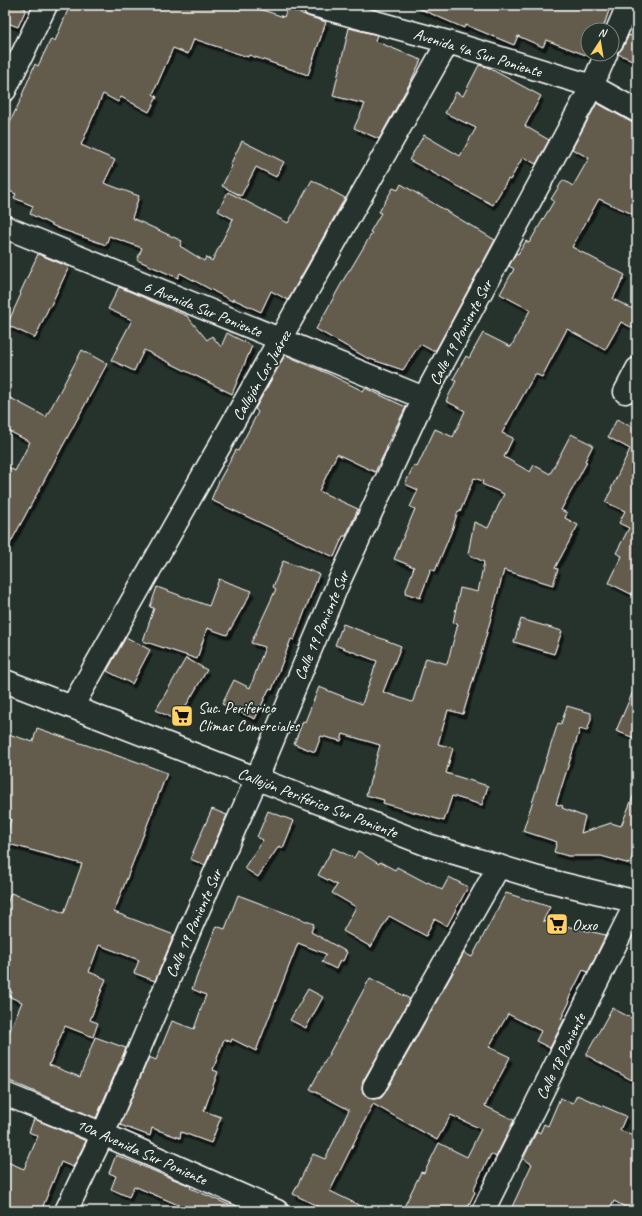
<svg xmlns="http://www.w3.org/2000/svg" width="642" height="1216" viewBox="0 0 642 1216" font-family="Caveat,sans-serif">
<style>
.building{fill:#645b4e;stroke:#fff;filter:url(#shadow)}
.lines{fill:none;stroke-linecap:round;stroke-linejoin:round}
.minor-casing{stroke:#fff;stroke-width:25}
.major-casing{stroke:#fff;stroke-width:25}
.minor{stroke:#26332d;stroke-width:22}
.major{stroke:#26332d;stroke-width:22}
.labels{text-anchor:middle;stroke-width:3.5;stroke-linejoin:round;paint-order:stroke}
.street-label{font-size:16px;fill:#fff;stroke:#26332d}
.poi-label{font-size:16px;fill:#fff;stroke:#26332d;text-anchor:start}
</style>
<defs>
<filter id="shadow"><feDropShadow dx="2.5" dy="4.5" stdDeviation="0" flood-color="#0009"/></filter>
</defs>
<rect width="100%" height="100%" fill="#26332d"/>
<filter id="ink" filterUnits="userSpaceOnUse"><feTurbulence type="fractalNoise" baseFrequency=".025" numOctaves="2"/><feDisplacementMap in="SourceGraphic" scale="8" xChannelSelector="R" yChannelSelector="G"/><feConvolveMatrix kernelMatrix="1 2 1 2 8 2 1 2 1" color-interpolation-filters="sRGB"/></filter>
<g filter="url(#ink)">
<!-- building -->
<path class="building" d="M5 5H18L26 9 18 27 5 22Z
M70 5H247L284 17 287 8 310 17 326 22 308 75 249 55 248 57 194 39 188 54 173 48 153 94 157 97 149 112 121 97 118 102 103 94 81 145 115 160 104 183 139 196 132 218 182 241 180 246 204 261 206 257 212 261 233 219 218 211 228 192 288 223 312 180 345 198 288 300 271 291 261 312 233 299 232 301 180 273 178 278 137 260 142 248 109 236 106 245 58 228 30 214 33 206 14 198 16 194 5 189V132L23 95H22L35 64 38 66 51 39 55 41Z
M411 5H611L604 25 605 26 604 30H588V54H592L591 57 546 40 543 47 518 36 514 45 466 25 464 28Z
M349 28 377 35 375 41 421 60 411 81 379 139 354 128 365 104 333 96Z
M629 35 637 38V62L618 54V53L623 47Z
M479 65 487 67 541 96 525 126 549 140 536 164 523 157 510 180 508 179 493 205 409 160 424 135 460 156 476 128 445 113 456 92 463 96Z
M597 103 631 122 637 123V216L599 199 572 247 625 275 613 299 637 311V330L621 322 605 350 567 329 542 377 535 374 502 433 513 438 504 457 530 472 534 465 550 474 571 434 593 445 585 461 587 462 561 510 567 513 565 518 578 525 555 568 558 569 553 585 504 570 483 647 463 714 448 710 438 744 453 748 446 773 488 786 482 805 452 796 444 821 383 803 384 800 366 795 380 745 343 734 341 741 321 736 315 752 294 744 303 721 305 722 319 687 362 704 377 661 335 645 343 624 401 646 383 692 412 702 413 701 426 658 447 664 458 624 453 623 460 588 478 592 484 562 468 554 474 522 488 528 504 494 482 484 483 481 474 478 460 512 458 511 452 530 435 571 431 569 420 598 405 593 414 567 394 559 415 509 410 507 418 490 405 484 414 465 417 467 435 429 453 437 465 411 446 401 456 381 453 379 466 356 469 358 483 333 511 347 530 310 500 294 514 269 509 266 516 253 518 254 526 241 529 243 554 201 551 199 563 180 573 186 589 158 572 149Z
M242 141 284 162 276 177 256 167 241 196 222 186 232 166 230 165Z
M401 184 495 240 436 350H431L420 344 403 370 367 358 316 329 349 270H350L372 233 370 232 381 213 379 212 393 188 398 190Z
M38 254 69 267 50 307H49L35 338 7 325 21 294 20 293Z
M119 287 187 316 207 340 212 336 221 347 227 333 252 346 232 394 144 350 134 371 111 360 132 320 108 309Z
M82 350 107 364 5 553V465L15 471 30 442 5 429V395L46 417Z
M285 355 327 373 363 391 365 388 406 407 386 447 387 448 375 472 337 454 319 491 358 509 346 536H343L334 557 211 500 219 481 236 450 238 451 258 412 255 409Z
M617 419 637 430V597L609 583 622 556 616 553 629 528 619 523 625 511 605 502 612 489H611L630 449 608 437Z
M283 561 319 574 294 640 291 639 272 690 269 689 255 719 222 704 234 680 250 688 265 647 251 643 276 589 273 587Z
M219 579 252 591 227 635 207 628 197 659 143 641 154 608 150 607 157 587 209 606Z
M521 619 562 631 554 654 514 642Z
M126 637 150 650 132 684 107 671Z
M186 658 207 670 177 721 156 710Z
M637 682V739L616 731Z
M567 706 591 713V719L587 731 580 729 556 804 563 806 562 808 585 817 581 833 611 823 621 826 637 787V842L630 864 601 856H568L554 852 557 842 523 831 558 723 561 724Z
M37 728 124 758V757L167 773 114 912 174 935 155 981 134 973 139 960 99 945 89 972 106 979 90 1020 98 1023 93 1037 65 1026 49 1065 80 1077 95 1037 126 1048 96 1118 5 1079V1042L22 1002 10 997 12 992 5 989V973L10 959 5 957V909L11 893 64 913 82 864 5 843 11 819 5 818V733L33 742Z
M212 809 227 815 205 865 190 859Z
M268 811 294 821 283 848 279 846 258 877 244 868 263 840 257 837Z
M333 848 354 858 358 851 379 864 380 862 395 870 397 867 427 883 428 882 442 890 449 877 468 887 447 926 434 919 426 936 389 916 371 947 343 931 356 907 332 893 337 885 318 875Z
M506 893 550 907 543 921 606 935 588 972 583 970 568 1000 570 1001 561 1019 564 1020 550 1048 536 1041 541 1031 508 1014 489 1047 510 1057 485 1106 514 1120 496 1157 491 1154 473 1190 475 1192 466 1211H402L421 1172 424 1173 439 1143 467 1157 481 1129 451 1115 437 1140 373 1104 330 1191 371 1211H327L293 1194 313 1154 325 1159 349 1110 310 1089 370 978 410 999 363 1081 362 1088 363 1094 368 1098 374 1099 381 1098 385 1093 464 953 472 957Z
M238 895 314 924 311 932 347 952 343 961 340 960 336 969 322 962 326 954 298 943 256 1051 232 1039 231 1042 224 1039 213 1070 218 1072 204 1111 221 1117 211 1143 181 1132 180 1138 152 1128 150 1136 120 1125 149 1057 156 1060 172 1021 194 1029 206 995 192 989 216 926 225 929Z
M308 989 323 997 306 1028 290 1020Z
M612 1008 637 1021V1083L586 1055Z
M577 1095 626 1116 620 1130 637 1138V1211H633L614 1201 609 1211H510L532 1164 523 1159 537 1131 540 1133 544 1124 548 1126 560 1098 573 1103Z
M34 1119 86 1141 73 1167 61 1162 41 1211H5V1161L24 1169 38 1136 29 1132Z
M116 1155 168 1177 191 1186 190 1188 243 1211H182L183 1207 134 1186 129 1197 111 1189 116 1176 109 1173Z"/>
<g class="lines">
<!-- minor casing -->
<g class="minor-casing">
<path id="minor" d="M313 5 448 42 592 86 637 111
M612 42 628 5
M5 90 46 5
M5 227 424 398
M625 392 637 369
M72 707 448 42
M374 1087 499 866
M5 1094 103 1134 277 1211
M66 1211 103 1134 194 920 257 778 337 586 424 398 592 86 606 54
M483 1211 637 901"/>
</g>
<!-- major casing -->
<g class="major-casing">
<path id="major" d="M5 681 428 845 538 878 637 902"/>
</g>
<!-- minor -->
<use href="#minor" class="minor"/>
<!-- major -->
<use href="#major" class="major"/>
</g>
</g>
<!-- icons -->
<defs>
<g id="supermarket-square" transform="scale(1.15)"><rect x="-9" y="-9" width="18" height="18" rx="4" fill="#ffd166" stroke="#26332d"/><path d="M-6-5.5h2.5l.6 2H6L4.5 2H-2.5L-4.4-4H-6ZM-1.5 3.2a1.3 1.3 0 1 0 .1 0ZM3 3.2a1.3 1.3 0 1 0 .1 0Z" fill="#111"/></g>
</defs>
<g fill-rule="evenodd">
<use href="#supermarket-square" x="182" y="716"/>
<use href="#supermarket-square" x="557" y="924"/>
</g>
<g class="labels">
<!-- street labels -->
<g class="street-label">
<text transform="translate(478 52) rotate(17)" y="6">Avenida 4a Sur Poniente</text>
<text transform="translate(203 308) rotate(22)" y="6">6 Avenida Sur Poniente</text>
<text transform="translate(460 332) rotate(-62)" y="6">Calle 19 Poniente Sur</text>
<text transform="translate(261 375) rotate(-60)" y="6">Callejón Los Juárez</text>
<text transform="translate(321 625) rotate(-67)" y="6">Calle 19 Poniente Sur</text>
<text transform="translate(318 802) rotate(21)" y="6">Callejón Periférico Sur Poniente</text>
<text transform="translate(193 923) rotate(-66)" y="6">Calle 19 Poniente Sur</text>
<text transform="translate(560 1056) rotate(-64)" y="6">Calle 18 Poniente</text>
<text transform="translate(142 1151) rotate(24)" y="6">10a Avenida Sur Poniente</text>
</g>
<!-- poi labels -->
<g class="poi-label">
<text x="198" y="713">Suc. Periferico<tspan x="198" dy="18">Climas Comerciales</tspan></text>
<text x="572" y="930">Oxxo</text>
</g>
</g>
<!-- margin -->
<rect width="642" height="1216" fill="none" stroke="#26332d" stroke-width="20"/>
<rect x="10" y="10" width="622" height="1196" fill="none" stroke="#fff" stroke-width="1.5" filter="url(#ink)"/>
<!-- north arrow -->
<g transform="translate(600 42) rotate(12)"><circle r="19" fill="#26332d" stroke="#7d8581"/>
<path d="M0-3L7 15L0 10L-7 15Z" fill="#ffd166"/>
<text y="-6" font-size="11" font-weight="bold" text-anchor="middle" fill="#ffffff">N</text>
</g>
</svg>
